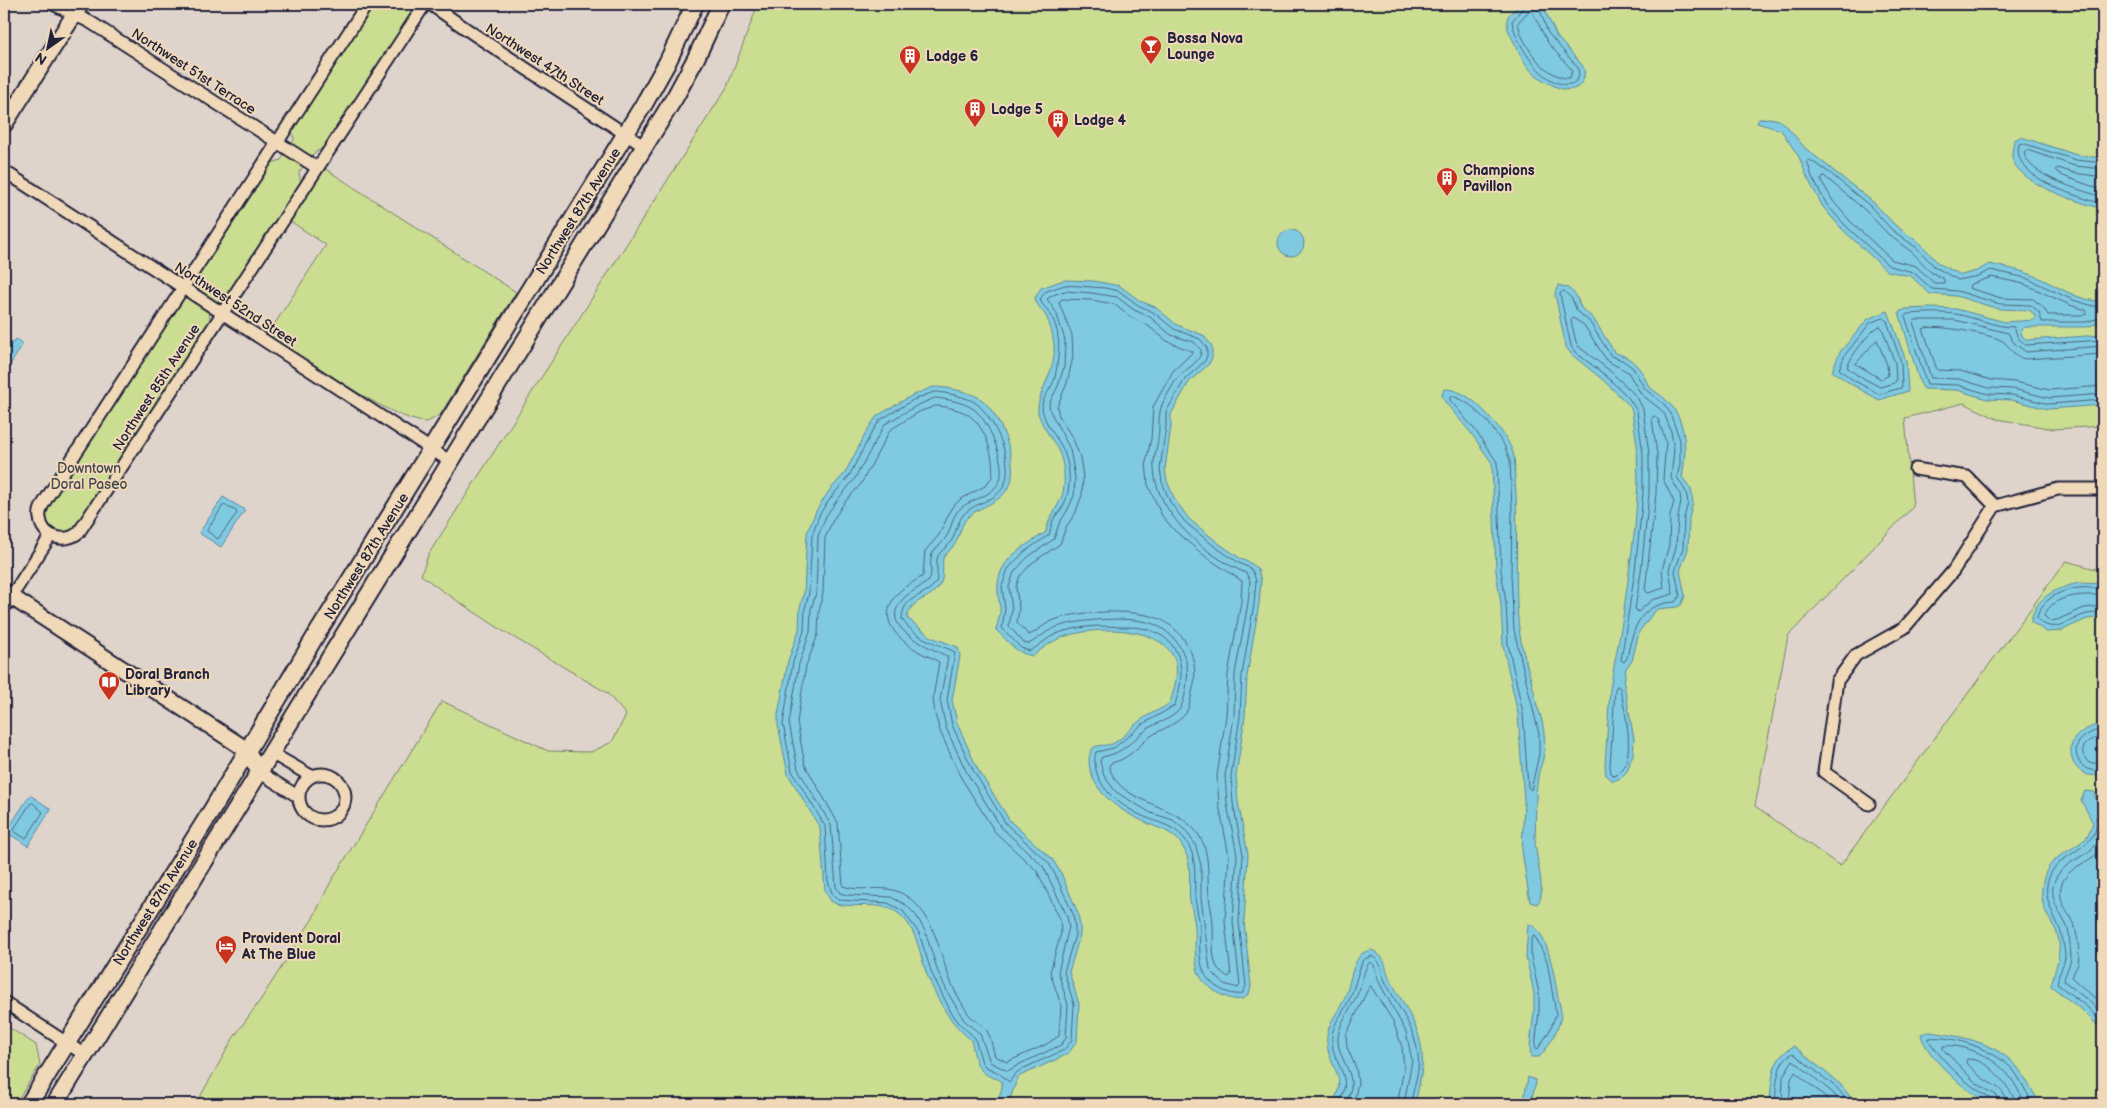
<svg xmlns="http://www.w3.org/2000/svg" width="2107" height="1108" viewBox="0 0 2107 1108" font-family="'Balsamiq Sans',sans-serif">
<style>
.green{fill:#cadd91;stroke:#768066}
.water{fill:#80cae1;stroke:#5a879f}
.lines{fill:none;stroke-linecap:round;stroke-linejoin:round}
.shore{stroke:#48657d;stroke-width:1}
.minor-casing{stroke:#22223b;stroke-width:15}
.tertiary-casing{stroke:#22223b;stroke-width:19}
.secondary-casing{stroke:#22223b;stroke-width:20}
.minor{stroke:#efd9b8;stroke-width:11}
.tertiary{stroke:#efd9b8;stroke-width:15}
.secondary{stroke:#efd9b8;stroke-width:16}
.labels{text-anchor:middle;stroke-width:4;stroke-linejoin:round;paint-order:stroke}
.poi-label{font-size:14px;font-weight:bold;fill:#22223b;stroke:#efd9b8;text-anchor:start}
.street-label{font-size:14px;fill:#22223b;stroke:#efd9b8}
.park-label{font-size:14px;fill:#44474c;stroke:#efd9b8}
</style>
<rect width="100%" height="100%" fill="#dfd4cc"/>
<filter id="ink" filterUnits="userSpaceOnUse"><feTurbulence type="fractalNoise" baseFrequency=".02" numOctaves="2"/><feDisplacementMap in="SourceGraphic" scale="10" xChannelSelector="R" yChannelSelector="G"/><feConvolveMatrix kernelMatrix="1 2 1 2 8 2 1 2 1" color-interpolation-filters="sRGB"/></filter>
<g filter="url(#ink)">
<!-- green -->
<path class="green" d="M373 4H414L415 7 326 146 314 153 299 172 301 185 225 299 218 301 209 313 211 323 77 530C59 542 42 529 46 508L269 164 281 160 294 140 292 130Z
M758 4H2103V426L2053 429 1997 419 1964 403 1905 418 1913 507 1788 636 1755 806 1840 866 2066 561 2103 571V1104H196L234 1037 261 999 313 918 329 885 442 701 548 751 591 752 612 742 626 715 607 693 503 631 441 590 421 575 428 555 727 87Z
M324 168 516 292 440 415C436 417 430 421 426 422 393 422 299 354 268 334L326 245 290 221Z
M4 1024 36 1045 40 1065 15 1104H4Z"/>
<!-- water -->
<path class="water" d="M1520 4H1542L1557 37 1582 65C1585 70 1585 74 1583 80 1574 100 1548 84 1536 75 1525 67 1520 53 1514 42 1510 34 1505 26 1508 16Z
M1769 118 1779 120 1789 129 1805 148 1873 202 1896 226 1921 244 1938 263 1961 275 1977 271 1989 264C2002 267 2015 269 2027 273 2053 282 2076 302 2103 301V321L2087 327H2025L2021 330 2022 336 2027 340 2103 335V405L2048 409 2011 400 1987 399 1957 390 1924 389 1920 383 1899 312 1906 309 1930 308 1956 309 2005 322 2034 320 2035 315 2029 310 1999 309 1956 296 1930 294 1911 276 1887 271 1841 228 1823 207 1808 179 1799 157 1781 130 1757 123 1759 119Z
M2021 137 2077 155 2103 158V209C2079 202 2027 187 2014 163 2010 156 2013 148 2014 140Z
M1278 243a13 13 0 1 1 26 0a13 13 0 1 1-26 0Z
M1064 280 1093 281 1120 286 1140 301 1155 307 1177 325 1203 335 1212 346V358L1209 364 1189 382 1171 414V426L1165 469 1167 481 1175 500 1189 519 1217 542 1241 559 1252 564 1258 569 1261 581 1259 604 1247 676 1245 716 1236 776 1238 802 1248 854 1244 922 1251 986C1247 1015 1207 990 1200 976 1193 962 1196 942 1195 927 1194 918 1192 909 1190 901 1188 883 1193 865 1184 849 1175 831 1161 830 1145 822 1120 811 1091 792 1089 762 1089 758 1090 750 1093 748 1099 744 1106 746 1112 744 1123 739 1131 727 1141 720 1150 713 1161 710 1170 703 1174 689 1180 672 1174 658 1159 623 1087 626 1058 639 1049 643 1040 650 1033 656 1014 653 1010 642 996 630 997 623 1001 615 1000 607 999 600 997 592 998 584 1001 556 1026 546 1046 532 1048 515 1063 504 1064 486 1065 473 1063 458 1056 446 1049 434 1041 425 1038 412 1036 397 1053 374 1054 355 1055 342 1052 330 1047 318 1043 310 1037 307 1035 298L1041 288Z
M1558 285 1568 288 1576 295 1581 308 1593 318 1615 353C1629 356 1637 364 1644 376 1646 379 1647 384 1649 386 1654 392 1662 395 1667 401 1687 419 1687 452 1682 477L1691 489 1693 503 1689 518 1688 549 1680 571 1685 596 1681 605 1677 607 1658 609 1653 613 1639 632 1632 661 1626 668 1624 684 1634 739 1633 754 1627 771 1621 778 1613 781 1606 775 1605 766 1610 689 1623 617 1635 528 1638 481 1637 444 1632 411 1629 405 1602 379 1572 355 1566 347 1555 294Z
M1888 311 1906 361 1908 391 1879 400 1851 384 1832 371 1840 352 1868 319Z
M4 332 9 336 7 340 13 343 16 339 23 344 4 375V360L8 352 4 349Z
M933 387C947 387 965 391 978 397 999 409 1021 466 1009 487 999 504 982 505 969 516 961 523 960 535 955 544 952 549 946 553 943 558 942 566 944 575 941 582 935 600 910 597 907 618L931 637 958 647 960 656 952 700 957 723 977 768 1010 821 1052 859 1061 873 1078 913 1080 926V935L1069 972 1079 1004 1077 1041 1068 1054 1018 1077 1008 1104H996C1011 1069 996 1086 981 1070 974 1063 974 1049 971 1040 950 1023 938 1001 928 977 919 955 917 922 893 910 879 902 852 908 836 904L831 901 825 891 820 828 788 774 778 725V715L788 661 799 630 800 608 804 593 807 533 816 511 829 491 845 473 868 429 877 416 911 396Z
M1444 389C1459 389 1473 399 1483 410 1494 421 1506 435 1512 450 1516 459 1514 470 1515 480 1519 526 1514 573 1518 620 1520 649 1532 677 1537 706 1543 720 1546 738 1544 754 1543 762 1539 769 1538 776 1535 796 1536 818 1535 838 1534 852 1548 896 1537 904L1530 902 1522 851 1524 801 1518 714 1503 645 1501 604 1496 571 1492 463 1471 433 1445 402 1442 395Z
M223 497 245 510 221 547 199 533Z
M2079 583 2103 584V617L2087 619 2060 631 2047 632 2031 622C2034 597 2057 588 2079 583Z
M2103 723V774C2096 775 2090 777 2084 773 2071 767 2067 749 2075 738 2082 729 2094 726 2103 723Z
M2085 791 2094 792 2099 810 2103 812V1031L2082 1010 2051 986C2055 968 2063 952 2057 933 2056 929 2052 924 2050 920 2041 905 2039 889 2046 872 2053 856 2071 851 2084 840 2088 837 2090 829 2093 823L2081 800Z
M30 795 51 809 28 846 6 832Z
M1528 924C1548 927 1555 981 1558 998 1559 1003 1561 1008 1561 1013 1561 1027 1548 1048 1539 1057H1531L1530 1046 1534 1011V993L1526 957Z
M1372 950C1389 959 1383 967 1391 981 1412 1020 1430 1040 1419 1085 1417 1092 1417 1098 1415 1104H1332C1349 1076 1329 1069 1327 1043 1325 1025 1339 1012 1345 997 1350 985 1351 968 1359 957 1362 952 1367 951 1372 950Z
M1929 1032C1961 1036 1996 1042 2018 1068 2027 1079 2032 1094 2042 1104 2027 1104 2010 1106 1995 1104 1975 1102 1923 1054 1921 1034Z
M1794 1046 1841 1085 1856 1104H1770C1772 1080 1770 1059 1794 1046Z
M1528 1077 1535 1080 1536 1083 1530 1104H1523Z"/>
<g class="lines">
<!-- shore -->
<path class="shore" d="M1523 4 1522 9 1512 21C1515 43 1547 94 1574 83L1579 76 1578 68 1548 33 1538 4
M1531 9 1548 43 1572 70 1570 78C1547 80 1521 44 1518 23Z
M2103 163 2076 160 2022 143 2019 144C2010 178 2079 197 2103 204
M2103 169 2075 166 2027 150 2024 152C2027 176 2083 191 2103 197
M1824 176 1865 210 1889 235 1913 253 1931 272 1944 279V283H1934L1916 266 1892 260 1850 221 1833 201 1821 180Z
M2103 177 2074 173 2058 168 2055 170 2063 176 2103 190
M1992 277 2024 284 2070 305 2086 310 2087 314 2084 315H2048L2043 307 2033 299 2001 298 1969 288 1970 285Z
M1065 285 1105 288 1119 291 1138 305 1153 312 1174 329 1200 339 1207 348V356L1205 361 1185 379 1166 412V426L1160 469 1162 482 1170 502 1185 522 1214 546 1239 563 1250 568 1253 572 1256 581 1254 604 1242 675 1240 716 1231 776 1233 803 1243 855 1239 922 1246 986 1242 994C1228 996 1209 985 1204 972 1198 958 1200 941 1200 927 1199 917 1196 907 1195 897 1194 880 1197 863 1190 848 1181 828 1165 825 1147 818 1126 809 1102 794 1096 770 1095 763 1094 759 1096 752L1114 748 1143 724 1174 706C1186 678 1185 643 1152 631 1142 627 1131 627 1121 627 1100 625 1076 626 1056 634 1047 638 1039 646 1030 651L1021 648 1002 628 1005 609 1002 586 1008 569 1024 552 1049 535C1051 530 1051 525 1053 520 1055 516 1059 512 1062 508 1073 489 1071 461 1059 442 1052 431 1042 419 1042 405 1043 396 1053 387 1055 377 1059 355 1062 336 1051 315 1048 309 1042 306 1040 299L1045 292Z
M1065 291 1092 293 1117 297 1134 310 1150 317 1171 335 1194 342 1201 350C1202 363 1182 370 1175 381 1171 390 1161 402 1160 412 1158 420 1160 430 1158 439 1157 449 1153 458 1154 469 1156 514 1207 557 1246 573L1250 581 1248 603 1235 674 1234 716 1225 776 1227 804 1237 855 1233 922 1240 985 1238 988 1224 984 1210 970 1201 898V865L1195 844 1186 831 1173 820 1151 813 1116 792 1104 776 1100 761 1102 757C1124 753 1130 742 1146 730 1156 722 1171 720 1179 710 1185 703 1189 675 1187 666 1184 649 1173 633 1156 625 1133 615 1078 619 1054 628 1045 632 1038 639 1029 644L1024 643 1009 626 1012 609 1009 587 1014 572 1028 557 1054 539 1059 524 1067 511 1074 496 1075 477 1070 449 1050 411 1049 404 1058 386 1064 367 1065 340 1056 312 1047 299 1053 295Z
M1564 291 1572 299 1577 311 1589 321 1611 356 1622 360 1633 368 1645 389 1665 405 1670 413 1680 440V464L1677 477 1686 492 1688 503 1684 518 1683 548 1675 571 1680 596 1675 602C1644 604 1636 620 1629 648 1628 654 1628 658 1624 662L1621 660 1635 571 1643 494V454L1637 411 1628 397 1605 375 1575 352 1571 346 1560 294Z
M1062 299 1091 300 1114 304 1130 317 1147 325 1167 341 1193 352 1173 371 1153 407 1151 439 1146 462 1148 485 1162 516 1175 531 1206 557 1242 581 1241 602 1228 674 1226 716 1217 776 1219 805 1229 856 1225 922 1231 975 1229 977C1225 975 1220 972 1217 967 1211 956 1214 938 1213 926 1213 916 1210 906 1209 896 1207 877 1210 861 1203 843 1185 800 1120 809 1109 766L1111 763C1128 760 1138 746 1151 736 1162 728 1177 725 1186 713 1190 706 1191 696 1193 688 1200 660 1186 632 1160 619 1142 611 1108 611 1088 613 1075 614 1059 617 1048 623 1041 627 1036 632 1029 635L1017 623 1019 609 1016 587 1020 576 1032 563 1060 544 1066 527 1075 514 1082 495 1083 477 1080 457 1073 439 1059 416 1057 407 1067 383 1073 357 1072 335 1059 303Z
M2103 306H2093L2073 300 2026 278 1991 270 1978 276 1958 280 1935 267 1917 248 1892 230 1870 206 1830 173 1810 160 1807 161 1812 177 1827 205 1845 225 1889 266 1913 272 1932 289 1957 291 2000 304 2031 305 2039 312 2042 322H2086L2103 317
M1573 318 1584 325 1607 361 1628 372 1641 394 1660 409 1665 415 1671 431 1674 450 1671 478 1680 494 1681 502 1678 517 1676 547 1669 570 1673 594 1652 600 1638 612 1635 609 1641 572 1649 494V454L1643 409 1638 399 1632 392 1609 370 1579 347 1576 342 1571 321Z
M1883 318 1887 321 1901 362 1902 385 1901 388 1879 394 1853 380 1839 369 1845 355 1870 323Z
M1880 326 1882 328 1895 363 1896 381 1894 383 1880 387 1857 375 1847 367C1851 356 1870 330 1880 326Z
M1877 340 1887 365 1888 376 1881 379 1856 364Z
M2103 340 2026 345 2018 338 2014 327C1994 327 1975 317 1955 314 1940 312 1923 313 1907 314L1905 316 1927 384 1958 385 1988 394 2012 395 2049 404 2103 400
M2103 346 2026 352 2014 343 2008 333 1955 320H1915L1913 322 1931 378 1959 379 1989 388 2013 389 2049 398 2103 394
M2103 354 2025 359C2013 356 2012 349 2004 342 1997 335 1931 323 1923 329L1937 370 1960 371 1991 380 2015 382 2050 390 2103 386
M934 392C944 392 969 397 977 404 994 418 1014 461 1005 483 998 502 976 501 964 514 957 522 956 533 951 542 948 547 941 550 938 556 934 565 941 577 934 585 923 598 903 595 902 619 914 638 936 643 955 652L947 700 952 725 973 770 1006 824 1048 862 1056 876 1073 914 1075 927V935L1064 972 1074 1004 1072 1040 1064 1050 1022 1069 1015 1074 1009 1082 999 1073 986 1067 982 1063 975 1038 960 1024 951 1012 932 974 919 933 903 911 888 903 838 900 832 893 828 881 825 826 792 771 783 724 793 662 804 631 805 608 809 593 812 535 820 513 833 495 849 476 872 432 880 420 913 400Z
M1453 396 1469 404 1488 422 1504 445 1510 460 1512 510 1511 576 1514 630 1539 734V754L1531 790 1528 787 1523 713 1508 644 1506 603 1501 570 1497 462 1475 430 1450 400V397Z
M935 398C946 399 963 402 972 408 988 417 1006 463 1000 480 992 499 968 498 957 512 951 520 951 532 944 540 941 545 935 548 932 554 929 563 933 573 929 581 921 587 911 591 904 598 875 628 929 646 948 657L940 700 946 728 967 773 1001 827 1043 866 1067 916 1069 927 1058 972 1068 1005 1066 1038 1061 1045 1020 1064 1008 1071 990 1062 980 1034 964 1020 948 993 938 972 925 931 916 915 906 905 891 897 847 895 840 893 836 887 831 825 798 769 789 723 799 664 810 632 811 609 816 593 818 536 826 516 838 499 854 480 885 424 916 406Z
M936 406C945 406 963 410 970 416 986 428 995 458 992 477L985 486 961 499 952 507 939 535 925 551 923 576C914 582 904 586 897 594 875 620 899 640 921 653 927 656 933 658 939 662L933 698 935 714 940 731 960 776 995 832 1037 871 1060 919 1061 933 1050 972 1061 1005 1059 1036 1045 1045 1007 1062 995 1056C992 1048 992 1039 987 1031 983 1024 975 1021 970 1016 964 1008 959 998 954 989 939 958 937 913 903 894 884 883 861 893 843 886L838 823 805 765 797 722 806 666 818 634 819 611 823 593 825 538 833 520 844 503 861 484 890 430 919 412Z
M1654 416 1658 419 1666 442 1663 479 1674 502 1670 516 1669 545 1662 570 1664 588 1648 593 1645 590 1656 494 1657 454 1652 419Z
M224 505 236 511 237 513 218 539 207 531Z
M2103 588C2095 589 2087 587 2079 588 2062 589 2040 600 2037 618 2052 635 2066 622 2083 615 2089 613 2097 613 2103 612
M2103 595C2082 595 2054 593 2044 616L2050 621 2057 620 2084 608 2103 606
M1617 686 1620 688C1624 708 1640 766 1614 776L1611 773 1610 766 1615 690Z
M2103 728C2095 731 2085 734 2079 742 2072 752 2079 768 2091 770 2095 771 2099 770 2103 769
M2103 735C2089 740 2074 748 2089 763H2103
M33 803 43 812 27 837 25 838 15 832 14 829 30 804Z
M2103 816 2096 817C2102 847 2063 851 2051 873 2037 900 2061 918 2063 943 2064 947 2065 953 2065 958 2064 965 2058 974 2057 984L2086 1006 2103 1024
M2103 827C2101 833 2098 843 2093 848 2082 858 2066 862 2057 876 2045 896 2061 912 2068 929 2070 937 2070 948 2071 956 2071 965 2065 972 2064 981L2090 1002 2103 1015
M2103 846C2095 862 2071 864 2063 881 2054 900 2071 913 2075 929 2078 938 2080 954 2078 964 2076 969 2073 973 2072 978L2103 1005
M1534 936 1536 938 1547 961 1556 1014 1550 1030 1538 1049 1535 1047 1539 1011V993L1531 957V942Z
M1338 1104C1355 1076 1334 1067 1332 1042 1330 1026 1343 1014 1349 1000 1355 988 1357 973 1363 960L1371 956C1383 961 1380 971 1385 981 1399 1010 1422 1036 1418 1070 1416 1082 1412 1093 1411 1104
M1345 1104C1362 1075 1339 1064 1338 1041 1337 1023 1355 1005 1360 987 1363 979 1364 968 1370 962L1374 965 1379 982 1406 1032 1412 1060 1404 1104
M1354 1104 1358 1082 1356 1068 1347 1047 1346 1035 1370 985 1393 1021 1402 1047 1404 1069 1397 1104
M1775 1104C1777 1087 1775 1061 1793 1053L1837 1088 1850 1104
M1782 1104 1783 1076 1793 1060 1833 1093 1842 1104
M1789 1104 1791 1079 1795 1072 1827 1098 1832 1104
M1993 1104 1991 1098C1966 1085 1945 1063 1929 1041V1038C1955 1035 1997 1051 2014 1071 2022 1081 2026 1095 2035 1104
M1999 1104 1996 1095 1976 1083 1943 1049V1046C1965 1043 1997 1059 2010 1077 2016 1085 2021 1095 2026 1104
M2006 1104C2006 1087 1992 1086 1981 1077 1976 1073 1971 1067 1966 1063L1967 1059C1991 1059 2007 1086 2018 1104"/>
<!-- minor casing -->
<g class="minor-casing">
<path id="minor" d="M53 4 90 22 316 167
M367 4 48 496C44 503 38 510 40 518 42 538 66 544 79 532L425 4
M430 4 475 35 645 147
M4 171 451 462
M1915 469 1967 477 1995 506
M4 608 51 535
M271 753 311 776
M259 772 299 797
M299 797a23 23 0 1 1 46 0a23 23 0 1 1-46 0Z
M1869 804 1824 772 1837 681 1856 655 1904 628 1953 571 1995 506 2058 489H2103
M4 1002 85 1055"/>
</g>
<!-- tertiary casing -->
<g class="tertiary-casing">
<path id="tertiary" d="M4 125 81 4
M4 592 247 750 259 772"/>
</g>
<!-- secondary casing -->
<g class="secondary-casing">
<path id="secondary" d="M29 1104 212 810 315 637 644 104 667 63 695 4
M55 1104 675 97 696 58 721 4"/>
</g>
<!-- minor -->
<use href="#minor" class="minor"/>
<!-- tertiary -->
<use href="#tertiary" class="tertiary"/>
<!-- secondary -->
<use href="#secondary" class="secondary"/>
</g>
</g>
<!-- icons -->
<defs>
<g id="bar-pin" transform="scale(1.125)"><path d="M0 17L-7.5 6A9.5 9.5 0 1 1 7.5 6Z" fill="#c8321e" stroke="#efd9b8"/><path d="M-6-5H6L.8 .8V4.5H3.5V6h-7V4.5H-.8V.8Z" fill="#fff"/></g>
<g id="building-pin" transform="scale(1.125)"><path d="M0 17L-7.5 6A9.5 9.5 0 1 1 7.5 6Z" fill="#c8321e" stroke="#efd9b8"/><path d="M-4-6H4V6H1V3H-1V6H-4ZM-2.5-4.3h1.7v1.8h-1.7ZM.8-4.3h1.7v1.8H.8ZM-2.5-1h1.7V.8h-1.7ZM.8-1h1.7V.8H.8Z" fill="#fff"/></g>
<g id="library-pin" transform="scale(1.125)"><path d="M0 17L-7.5 6A9.5 9.5 0 1 1 7.5 6Z" fill="#c8321e" stroke="#efd9b8"/><path d="M-6-4Q-3-5.5-.7-3.5V5Q-3 3-6 4ZM6-4Q3-5.5 .7-3.5V5Q3 3 6 4Z" fill="#fff"/></g>
<g id="hotel-pin" transform="scale(1.125)"><path d="M0 17L-7.5 6A9.5 9.5 0 1 1 7.5 6Z" fill="#c8321e" stroke="#efd9b8"/><path d="M-6-4.5h1.5V1H6V5H4.5V3h-9V5H-6ZM-4 0a1.8 1.8 0 1 1 3.6 0ZM.5 0V-2.5h3Q6-2.5 6 0Z" fill="#fff"/></g>
</defs>
<g fill-rule="evenodd">
<use href="#bar-pin" x="1151" y="46"/>
<use href="#building-pin" x="910" y="56"/>
<use href="#building-pin" x="975" y="109"/>
<use href="#building-pin" x="1058" y="120"/>
<use href="#building-pin" x="1447" y="178"/>
<use href="#library-pin" x="109" y="682"/>
<use href="#hotel-pin" x="226" y="946"/>
</g>
<g class="labels">
<!-- poi labels -->
<g class="poi-label">
<text x="1167" y="43">Bossa Nova<tspan x="1167" dy="16">Lounge</tspan></text>
<text x="926" y="61">Lodge 6</text>
<text x="991" y="114">Lodge 5</text>
<text x="1074" y="125">Lodge 4</text>
<text x="1463" y="175">Champions<tspan x="1463" dy="16">Pavillon</tspan></text>
<text x="125" y="679">Doral Branch<tspan x="125" dy="16">Library</tspan></text>
<text x="242" y="943">Provident Doral<tspan x="242" dy="16">At The Blue</tspan></text>
</g>
<!-- street labels -->
<g class="street-label">
<text transform="translate(545 64) rotate(33)" y="5">Northwest 47th Street</text>
<text transform="translate(194 71) rotate(33)" y="5">Northwest 51st Terrace</text>
<text transform="translate(578 211) rotate(-58)" y="5">Northwest 87th Avenue</text>
<text transform="translate(236 304) rotate(33)" y="5">Northwest 52nd Street</text>
<text transform="translate(156 387) rotate(-57)" y="5">Northwest 85th Avenue</text>
<text transform="translate(366 556) rotate(-58)" y="5">Northwest 87th Avenue</text>
<text transform="translate(155 902) rotate(-58)" y="5">Northwest 87th Avenue</text>
</g>
<!-- park labels -->
<g class="park-label">
<text x="89" y="473">Downtown<tspan x="89" dy="16">Doral Paseo</tspan></text>
</g>
</g>
<!-- margin -->
<rect width="2107" height="1108" fill="none" stroke="#efd9b8" stroke-width="20"/>
<rect x="10" y="10" width="2087" height="1088" fill="none" stroke="#22223b" stroke-width="2" filter="url(#ink)"/>
<!-- north arrow -->
<g transform="translate(48 48) rotate(213)" stroke="#efd9b8" stroke-width="4" paint-order="stroke">
<path d="M0-4L9 19L0 12L-9 19Z" fill="#22223b"/>
<text y="-8" font-size="14" font-weight="bold" text-anchor="middle" fill="#22223b">N</text>
</g>
</svg>
